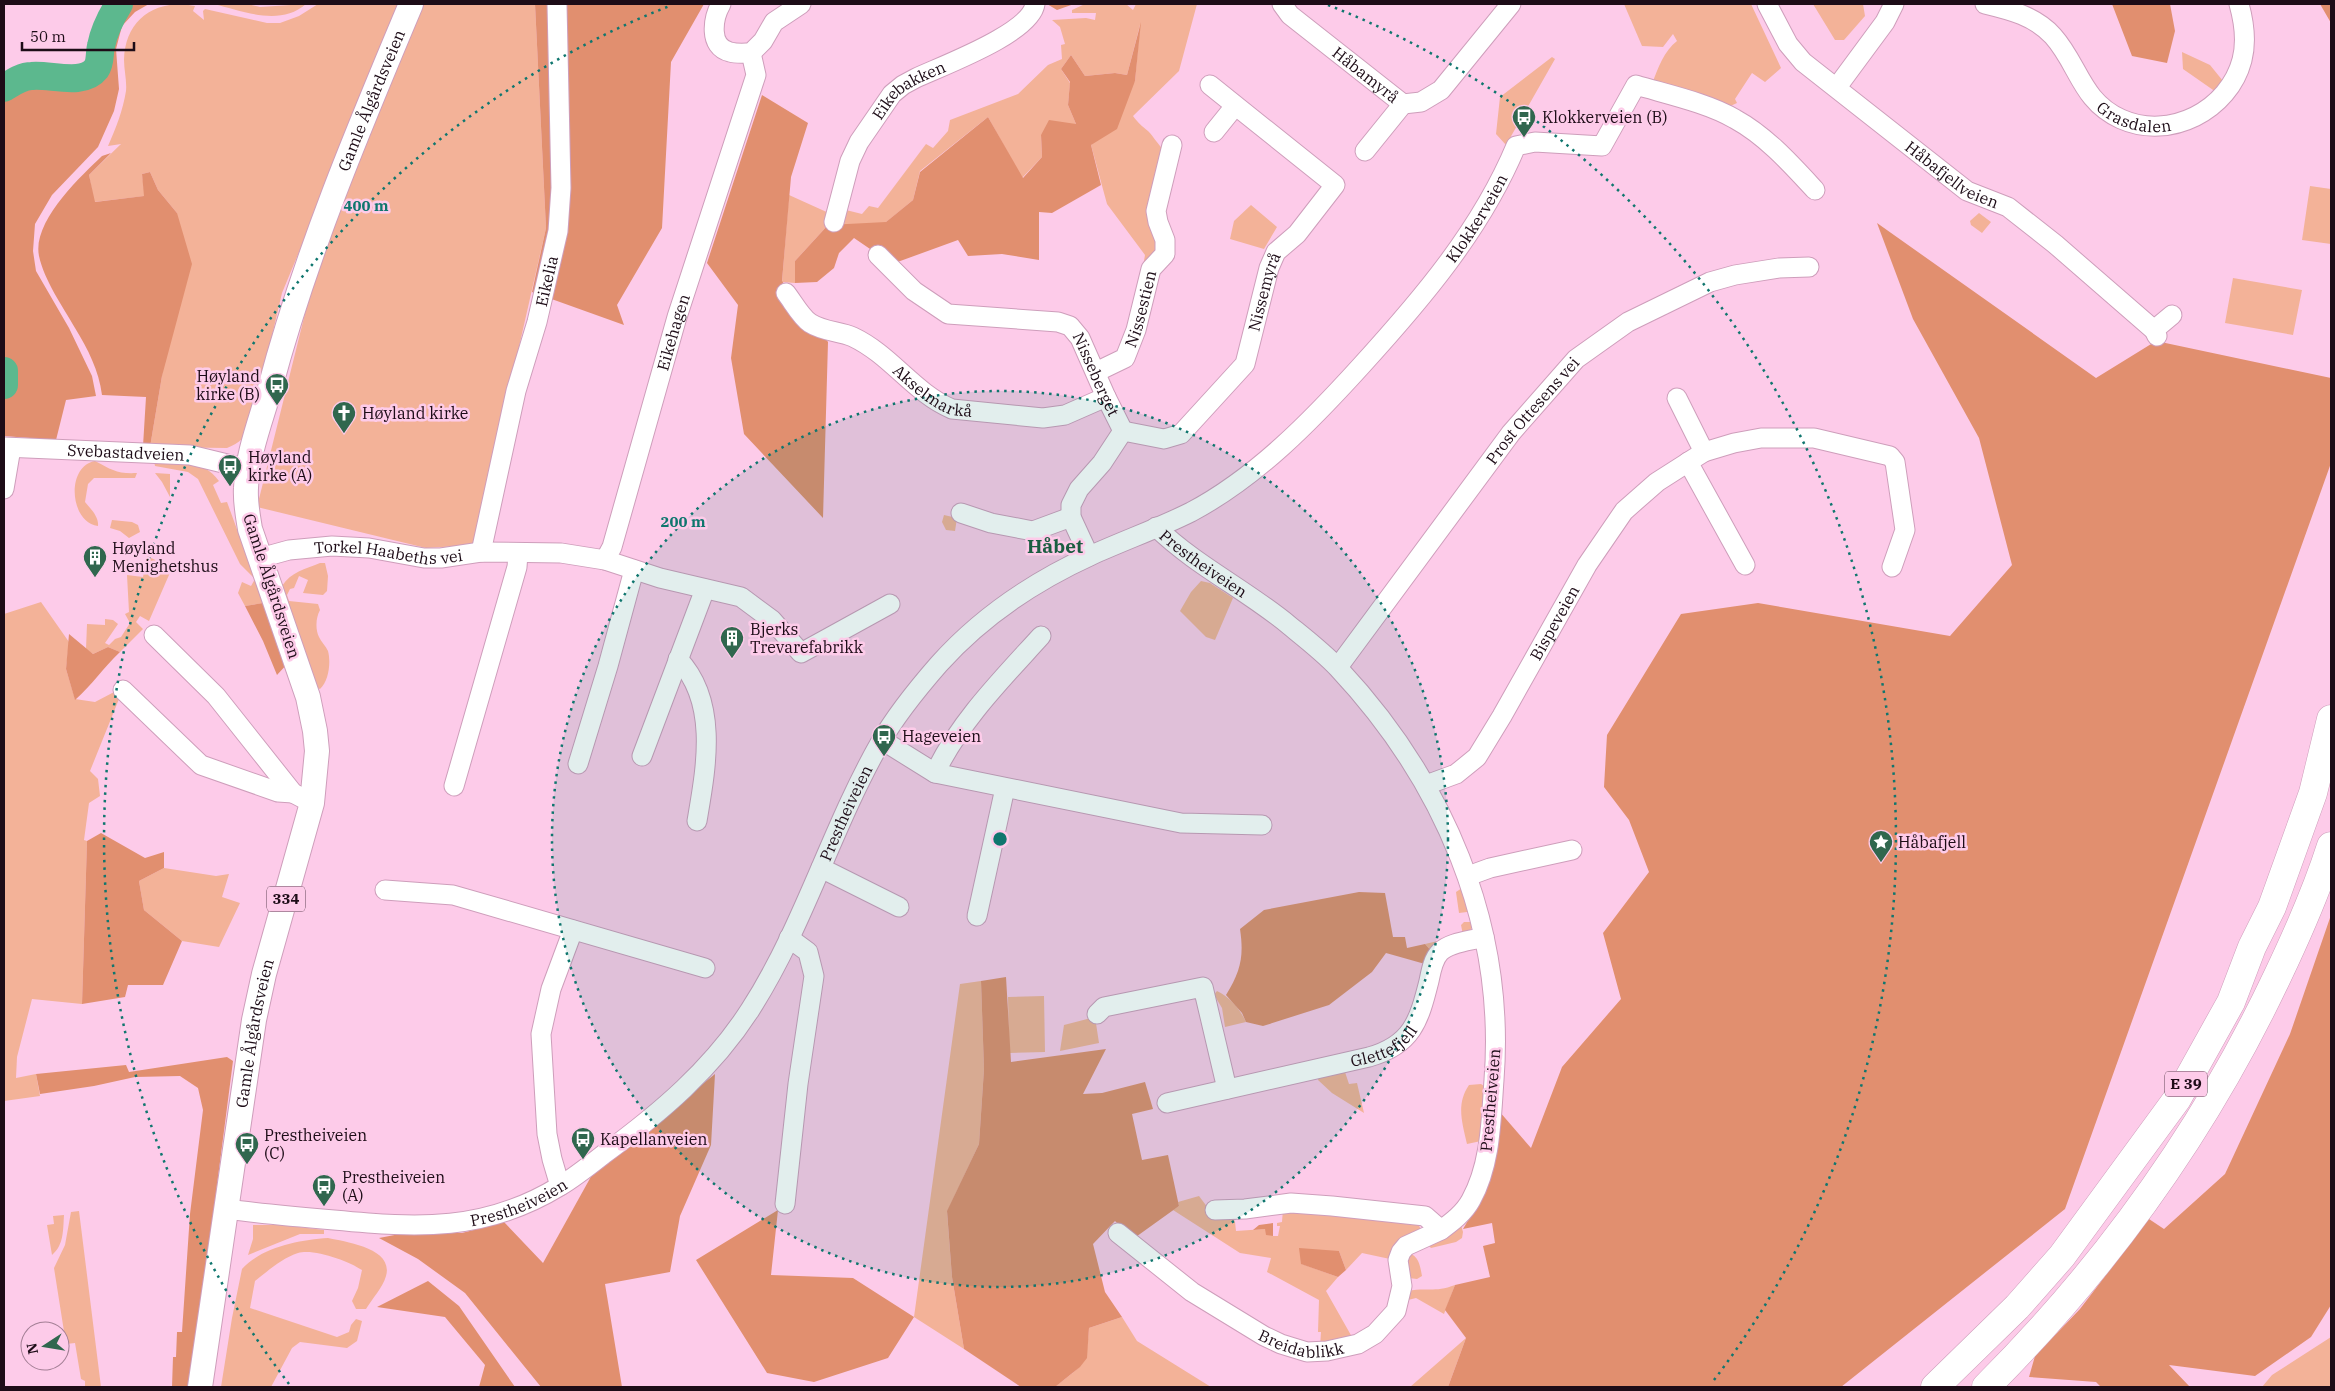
<svg xmlns="http://www.w3.org/2000/svg" width="2335" height="1391" viewBox="0 0 2335 1391" font-family="'IBM Plex Serif',serif">
<style>
.green{fill:#f3b298}
.forest{fill:#e18f6f}
.lines{fill:none;stroke-linecap:round;stroke-linejoin:round}
.river{stroke:#5cb88e;stroke-width:28}
.minor-casing{stroke:#ce9ebb;stroke-width:21}
.major-casing{stroke:#ce9ebb;stroke-width:26}
.highway-casing{stroke:#ce9ebb;stroke-width:29}
.minor{stroke:#fff;stroke-width:19}
.major{stroke:#fff;stroke-width:24}
.highway{stroke:#fff;stroke-width:28}
.ring{fill:none;stroke:#0f766e;stroke-width:2.5;stroke-dasharray:2.5 5}
.labels{text-anchor:middle;stroke-width:5;stroke-linejoin:round;paint-order:stroke}
.shield{fill:#fdcbe9;stroke:#604556;stroke-width:1}
.shield-label{font-size:15px;font-weight:bold;fill:#1d0c17}
.street-label{font-size:16px;fill:#1d0c17;stroke:#fdcbe9}
.poi-label{font-size:16px;fill:#1d0c17;stroke:#fdcbe9;text-anchor:start}
.quarter-label{font-size:19px;font-weight:bold;fill:#1b5d41;stroke:#fdcbe9}
.centre{fill:#0f766e;stroke:#fdcbe9;stroke-width:2.5}
.ring-label{font-size:15px;text-anchor:middle;font-weight:bold;fill:#0f766e;stroke:#fdcbe9;stroke-width:5;stroke-linejoin:round;paint-order:stroke}
</style>
<rect width="100%" height="100%" fill="#fdcbe9"/>
<!-- green -->
<path class="green" d="M182 4 195 6 193 11 204 20 203 11 205 9 267 23H280L299 16 318 4H402L282 293 251 425C245 437 240 443 227 448L150 447 162 376 177 213 158 190 150 172 142 174 145 196 94 202 89 175 121 144 108 146C116 128 123 110 126 91 127 81 124 70 124 60 125 25 147 4 182 4Z
M214 4H247L260 7 306 4C280 27 242 11 214 4Z
M421 4H535L546 228 474 545 426 548 257 507 322 245Z
M1085 4H1126L1133 10 1136 4H1197L1179 71 1133 116C1138 123 1142 126 1148 131 1154 137 1158 145 1165 151L1160 250 1142 272 1145 255 1107 204 1091 145 1135 81 1140 25 1127 75 1115 73 1085 76 1071 55 1061 69 1070 83 1068 105 1076 124 1041 135 1042 157 1022 178 988 117 920 171 913 200 885 223 842 226 846 210 862 214 869 206 878 208 926 144 933 148 948 131 950 120 1018 94 1048 65 1062 59 1061 45 1065 44 1060 27 1052 20 1086 18 1095 20 1096 13H1072V10Z
M1624 4H1751L1781 68 1765 82 1752 73 1735 99 1737 103 1726 108 1652 84C1658 68 1664 51 1677 41L1673 34 1663 47 1642 46Z
M1813 4H1863L1865 16 1844 40H1835Z
M2182 52 2210 65 2223 81 2216 92 2183 69Z
M1552 57 1555 59 1506 145 1496 134 1500 97Z
M2310 186 2331 189V244L2302 240Z
M789 195 831 214 828 225 795 261V283L782 282Z
M1251 205 1277 227 1264 249 1230 239 1234 221Z
M1979 213 1991 222 1982 233 1971 225 1970 221Z
M2233 278 2302 290 2293 335 2225 323Z
M95 461C112 470 117 474 137 473L135 478H94L88 484 85 502C91 509 99 517 98 526 69 522 66 466 95 461Z
M154 461C179 463 202 458 219 481L213 485 221 503 227 502 264 603 245 606 238 593 242 582 251 586 255 579 240 564 198 479 188 472 155 466Z
M155 473 170 474V497L162 482Z
M944 515 957 518 955 531 946 530 942 522Z
M112 520 132 522 138 525 140 532 129 538 120 531 110 528Z
M147 556 172 568 149 621 140 616 136 622 143 629 120 652 108 647 93 654 86 649 87 624 105 625V619L113 620 118 624 105 643 109 645 115 639 121 637 130 623 125 614 129 612 127 575 143 577Z
M320 563H325L328 576 327 591 323 595 303 593 308 580 299 576 294 588 290 589 287 595 289 601 318 604 320 610C316 617 315 629 319 637 321 642 326 646 328 651 331 662 329 681 320 689L313 686 282 586C291 572 305 569 320 563Z
M1201 581 1210 583 1233 598 1215 640 1206 637 1180 611 1191 592Z
M41 602 69 642 66 669 75 699 95 702 116 691 119 699 90 771 98 779 100 796 89 803 84 840 87 841 82 1004 32 999 17 1057 16 1078 36 1074 40 1096 4 1101V614Z
M164 868 216 876 229 874 222 897 240 903 219 947 182 941 144 910 139 881Z
M1462 888 1470 907 1467 912 1459 913 1456 892Z
M1464 922H1471L1473 926 1467 935 1433 953 1425 944 1463 935 1461 925Z
M981 981 984 1069 979 1144 947 1212 952 1277 964 1349 914 1317 960 984Z
M1217 991C1230 997 1240 1009 1246 1022L1225 1027 1222 1008 1216 998 1212 997Z
M1044 996 1045 1052 1009 1053 1008 997Z
M1095 1017 1099 1043 1060 1051 1064 1025Z
M1344 1069 1349 1084 1357 1083 1364 1113 1332 1093 1318 1080 1319 1076Z
M1481 1084 1487 1088 1481 1141 1467 1144C1462 1122 1456 1104 1469 1085Z
M1199 1196 1214 1216 1231 1215 1235 1222 1236 1231 1265 1229 1273 1236H1278L1280 1226H1277V1223L1282 1222 1283 1209 1417 1221 1421 1230 1390 1259 1362 1253 1346 1270 1339 1251 1302 1264 1338 1277 1326 1291 1352 1337 1320 1347 1321 1332H1318L1319 1300 1267 1272 1271 1258 1240 1253 1173 1210 1179 1206 1178 1202Z
M79 1211 101 1387H85V1381L81 1379 75 1343 66 1344 54 1268 65 1245 71 1212Z
M64 1215C63 1230 64 1245 52 1255L47 1225 54 1224 53 1216Z
M253 1225H282L324 1230V1234H300L248 1255 253 1239Z
M1461 1225 1463 1232 1462 1238 1456 1242 1431 1248 1427 1244Z
M328 1238C346 1242 394 1248 386 1276 383 1287 372 1299 366 1309H356L352 1301 358 1288 362 1270C349 1261 313 1248 298 1253 282 1258 268 1271 255 1281L250 1308 337 1337 349 1332 351 1325 356 1319 362 1321 357 1341 347 1348 300 1342 292 1348 271 1387H221L232 1318 242 1269C262 1247 299 1240 328 1238Z
M1410 1253C1419 1258 1420 1265 1422 1276L1417 1279 1409 1278 1405 1256Z
M1455 1285 1444 1314 1416 1298 1404 1301 1408 1291C1426 1287 1434 1293 1455 1285Z
M1122 1317 1137 1341 1211 1387H1055C1085 1363 1086 1367 1089 1328Z
M2331 1337V1387H2262L2272 1375Z
M1466 1338 1448 1387H1410Z"/>
<!-- forest -->
<path class="forest" d="M126 4H149L135 12 122 26 116 49 119 89 114 111 98 147 52 195 35 224 33 251 36 271 69 328 92 376 96 396 66 400 56 440 4 436V74L20 81 84 79 95 72 103 60 108 36 115 20Z
M535 4H704L671 62 662 228 617 305 624 325 532 292 546 228Z
M1047 4H1074L1057 10Z
M2112 4H2170L2175 31 2167 63 2132 56Z
M2320 4H2331V23Z
M1141 22 1135 81 1117 129 1091 145 1101 185 1052 213 1039 212V260L1002 254 968 256 958 240 892 264 854 238 839 253 834 268 817 282 795 283V261L828 225 886 222 913 200 920 172 988 117 1023 178 1042 157 1041 135 1049 120 1076 124 1068 105 1070 82 1061 69 1071 55 1085 76 1115 73 1127 75Z
M762 95 808 123 791 177 782 281 828 342 823 518 744 434 731 358 738 305 707 263Z
M111 153 89 175 95 202 144 196 142 174 150 172 158 190 177 213 192 264 162 376 150 447 143 446 146 397 102 395C99 371 88 349 75 328 63 307 44 280 39 256 32 222 80 177 102 156Z
M1877 223 2096 378 2156 341 2331 378V463L2065 1209 1841 1387H1448L1466 1338 1445 1310 1455 1285 1490 1277 1483 1246 1495 1243 1492 1223 1463 1229 1483 1195 1499 1111 1531 1148 1562 1067 1621 999 1603 933 1649 872 1629 820 1604 787 1607 735 1681 614 1758 603 1950 636 2012 565 1979 438 1913 319Z
M263 603 288 663 277 675 263 641 245 606Z
M69 634 93 654 108 647 120 652C104 667 92 685 75 700L66 669Z
M101 833 145 858 164 852V868L139 881 144 910 182 941 163 985H128L125 997 82 1004 87 841Z
M1359 892 1385 893 1393 937H1405L1407 948 1425 944 1433 953 1425 964 1386 953 1372 972 1329 1005 1263 1026 1246 1022 1242 1013 1226 995C1241 971 1244 956 1240 929L1264 910Z
M2331 915V1305L2311 1337 2255 1376 2169 1365 2190 1387H2101L2096 1382 2029 1377 2035 1356 2080 1309 2149 1219 2164 1229 2225 1174 2290 1034Z
M1006 977 1011 1062 1106 1049 1083 1094 1102 1093 1145 1082 1153 1109 1132 1114 1142 1160 1168 1155 1179 1206 1133 1239 1115 1221 1093 1244 1105 1292 1122 1317 1089 1328 1087 1358 1080 1367 1055 1387H1021L964 1349 952 1277 947 1211 979 1144 984 1069 981 981Z
M227 1057 233 1061 191 1387H172L173 1357H176L177 1332H182L190 1214 203 1110 198 1088 180 1076 135 1077 94 1086 40 1094 36 1074 126 1065 129 1072Z
M715 1074 711 1145 680 1216 670 1272 605 1284 622 1387H541L465 1293 418 1259 379 1238 405 1233H462L504 1222 543 1263 593 1173Z
M778 1210 771 1275 853 1278 914 1317 888 1358 814 1382 767 1373 696 1260Z
M1273 1223V1236L1266 1235 1265 1229 1253 1230 1259 1225Z
M1299 1248 1339 1251 1346 1270 1338 1277 1301 1264Z
M428 1281 459 1306 515 1387H479L485 1365 445 1317 377 1307Z"/>
<g class="lines">
<!-- river -->
<path class="river" d="M4 88C12 83 21 76 32 76 50 74 83 86 96 69 101 62 99 54 101 46 104 30 111 17 119 4
M4 371V385"/>
<!-- minor casing -->
<g class="minor-casing">
<g id="minor">
<path d="M721 4C713 18 708 47 730 52 737 54 745 53 751 53L763 41 774 22 801 4"/>
<path id="s1" d="M1282 4 1290 15 1403 104 1421 102 1441 90 1511 4"/>
<path id="s2" d="M1767 4 1788 44 1803 62 1967 191 2008 207 2055 244 2154 330 2157 336"/>
<path id="s3" d="M1985 4C2010 10 2035 16 2053 36 2079 65 2081 101 2121 119 2170 141 2229 110 2242 60 2247 41 2244 22 2239 4"/>
<path d="M1837 87 1885 22 1894 4"/>
<path d="M1214 132 1235 106"/>
<path d="M1365 151 1403 104"/>
<path id="s4" d="M834 222 850 161 859 142 892 94 903 85 916 78C944 65 1031 33 1035 4"/>
<path id="s5" d="M878 255 914 291 948 314 1058 322 1070 326 1080 338 1106 397 1123 431 1102 463 1079 489 1071 505V517L1089 556"/>
<path id="s6" d="M786 293C793 302 801 317 810 323 824 332 840 331 853 337 891 355 914 393 952 409L1043 418 1065 415 1106 397"/>
<path d="M2154 330 2172 315"/>
<path id="s7" d="M1096 372 1125 358 1136 330 1151 269 1165 254V240L1158 222 1156 211 1172 145"/>
<path d="M1677 398 1704 452"/>
<path id="s8" d="M1123 431 1164 439 1181 434 1245 364 1269 268 1276 252 1297 234 1335 185 1210 85"/>
<path id="s9" d="M4 447 190 455 248 469"/>
<path d="M1688 462 1745 565"/>
<path d="M4 489 11 448"/>
<path d="M961 513 991 523 1033 531 1071 517"/>
<path id="s10" d="M1156 527C1196 566 1247 590 1290 626 1306 639 1324 653 1338 668 1443 780 1506 924 1494 1080 1491 1120 1491 1164 1471 1200 1464 1213 1452 1222 1441 1230L1425 1216 1332 1206 1291 1203 1245 1209 1215 1210"/>
<path id="s11" d="M481 552 516 391 537 322 558 231 561 188 557 4"/>
<path id="s12" d="M260 558 289 550 332 546 369 548 424 558H441L481 552 561 553 605 560 660 578 741 597 772 620 801 653 890 604"/>
<path id="s13" d="M605 560 612 547 677 317 756 75 751 53"/>
<path d="M154 635 216 696 293 793 312 803"/>
<path d="M678 659C719 702 706 768 697 821"/>
<path id="s14" d="M1338 667 1511 433 1576 359 1628 322 1710 282 1735 275 1779 268 1809 267"/>
<path d="M123 690 201 765 278 792 293 793"/>
<path d="M882 740 935 773 1181 823 1262 825"/>
<path d="M642 756 705 589"/>
<path d="M578 764 608 666 634 570"/>
<path d="M935 773C960 721 1003 678 1041 636"/>
<path id="s15" d="M1426 785 1456 774 1477 757 1502 716 1587 565 1624 511 1657 482 1704 452 1734 443 1761 438H1814L1890 456 1895 462 1905 530 1892 567"/>
<path d="M454 786 517 567 518 554"/>
<path d="M821 868 899 907"/>
<path d="M1468 876 1490 868 1572 850"/>
<path d="M385 890 453 895 705 968"/>
<path d="M977 916 1005 788"/>
<path d="M1097 1014 1104 1007 1203 987 1227 1089"/>
<path id="s16" d="M1167 1103 1369 1057C1412 1045 1419 1021 1429 981 1431 971 1433 959 1440 952 1450 942 1470 941 1484 937"/>
<path d="M560 1186 552 1159 547 1134 541 1034 551 989 573 930"/>
<path d="M785 1204 798 1084 814 976 808 952 789 938"/>
<path id="s17" d="M227 1209C262 1214 298 1217 334 1220 418 1228 485 1232 560 1186 575 1177 590 1165 604 1154 660 1113 712 1069 750 1010 804 926 831 829 880 743 896 715 918 688 939 664 981 617 1035 581 1092 555 1125 540 1159 528 1191 512 1257 477 1312 420 1361 366 1421 300 1481 230 1516 146L1535 142 1602 146 1636 85C1666 94 1708 103 1735 119 1766 136 1791 164 1815 190"/>
<path id="s18" d="M1118 1233 1192 1292 1264 1336 1281 1344 1307 1352 1327 1351 1358 1344 1375 1334 1396 1311 1402 1286 1398 1260 1401 1252 1406 1246 1441 1230"/>
</g>
</g>
<!-- major casing -->
<g class="major-casing">
<g id="major">
<path id="s19" d="M200 1387 254 1020 264 974 312 803 317 751 315 731 308 697 250 529C248 516 245 502 246 488 247 455 261 420 270 388 305 256 358 130 411 4"/>
</g>
</g>
<!-- highway casing -->
<g class="highway-casing">
<path id="highway" d="M1935 1387 2017 1307 2062 1256 2177 1099 2231 1002 2252 947 2272 907 2313 793 2331 719
M1986 1387C2106 1267 2205 1130 2278 975 2298 933 2317 890 2331 846"/>
</g>
<!-- minor -->
<use href="#minor" class="minor"/>
<!-- major -->
<use href="#major" class="major"/>
<!-- highway -->
<use href="#highway" class="highway"/>
</g>
<!-- distance rings -->
<circle cx="1000" cy="839" r="448" fill="#0f766e" fill-opacity=".12"/>
<g class="ring">
<circle cx="1000" cy="839" r="448"/>
<path d="M289 1384A896 896 0 0 1 672 5M1328 5A896 896 0 0 1 1711 1384"/>
</g>
<!-- icons -->
<defs>
<g id="bus-pin" transform="scale(1.25)"><path d="M0 17L-7.5 6A9.5 9.5 0 1 1 7.5 6Z" fill="#30674e" stroke="#fdcbe9"/><path d="M-5-6H5V4H4V6H2V4H-2V6H-4V4H-5ZM-3.5-4V0h7V-4ZM-3.5 1.2v1.5H-2V1.2ZM2 1.2v1.5H3.5V1.2Z" fill="#fff"/></g>
<g id="church-pin" transform="scale(1.25)"><path d="M0 17L-7.5 6A9.5 9.5 0 1 1 7.5 6Z" fill="#30674e" stroke="#fdcbe9"/><path d="M-1.2-6h2.4v3.5h3.3v2.4h-3.3V6h-2.4V-.1h-3.3v-2.4h3.3Z" fill="#fff"/></g>
<g id="building-pin" transform="scale(1.25)"><path d="M0 17L-7.5 6A9.5 9.5 0 1 1 7.5 6Z" fill="#30674e" stroke="#fdcbe9"/><path d="M-4-6H4V6H1V3H-1V6H-4ZM-2.5-4.3h1.7v1.8h-1.7ZM.8-4.3h1.7v1.8H.8ZM-2.5-1h1.7V.8h-1.7ZM.8-1h1.7V.8H.8Z" fill="#fff"/></g>
<g id="sight-pin" transform="scale(1.25)"><path d="M0 17L-7.5 6A9.5 9.5 0 1 1 7.5 6Z" fill="#30674e" stroke="#fdcbe9"/><path d="M0-6L1.8-2.2L6-1.7L2.9 1.2L3.7 5.4L0 3.3L-3.7 5.4L-2.9 1.2L-6-1.7L-1.8-2.2Z" fill="#fff"/></g>
</defs>
<g fill-rule="evenodd">
<use href="#bus-pin" x="1524" y="117"/>
<use href="#bus-pin" x="277" y="385"/>
<use href="#church-pin" x="344" y="413"/>
<use href="#bus-pin" x="230" y="466"/>
<use href="#building-pin" x="95" y="557"/>
<use href="#building-pin" x="732" y="638"/>
<use href="#bus-pin" x="884" y="736"/>
<use href="#sight-pin" x="1881" y="842"/>
<use href="#bus-pin" x="583" y="1139"/>
<use href="#bus-pin" x="247" y="1144"/>
<use href="#bus-pin" x="324" y="1186"/>
</g>
<g class="labels">
<!-- shield labels -->
<g class="shield">
<rect x="267" y="886.5" width="38" height="25" rx="4"/>
<rect x="2165" y="1071.5" width="42" height="25" rx="4"/>
</g>
<g class="shield-label">
<text x="286" y="904">334</text>
<text x="2186" y="1089">E 39</text>
</g>
<!-- street labels -->
<g class="street-label">
<text dy="6" stroke="none"><textPath href="#s1" startOffset="110">Håbamyrå</textPath></text>
<text dy="6" stroke="none"><textPath href="#s4" startOffset="158">Eikebakken</textPath></text>
<text dy="6" stroke="none"><textPath href="#s19" startOffset="1330">Gamle Ålgårdsveien</textPath></text>
<text dy="6" stroke="none"><textPath href="#s3" startOffset="198">Grasdalen</textPath></text>
<text dy="6" stroke="none"><textPath href="#s2" startOffset="256">Håbafjellveien</textPath></text>
<text dy="6" stroke="none"><textPath href="#s17" startOffset="1708">Klokkerveien</textPath></text>
<text dy="6" stroke="none"><textPath href="#s11" startOffset="279">Eikelia</textPath></text>
<text dy="6" stroke="none"><textPath href="#s8" startOffset="229">Nissemyrå</textPath></text>
<text dy="6" stroke="none"><textPath href="#s7" startOffset="84">Nissestien</textPath></text>
<text dy="6" stroke="none"><textPath href="#s13" startOffset="238">Eikehagen</textPath></text>
<text dy="6" stroke="none"><textPath href="#s5" startOffset="270">Nisseberget</textPath></text>
<text dy="6" stroke="none"><textPath href="#s6" startOffset="182">Akselmarkå</textPath></text>
<text dy="6" stroke="none"><textPath href="#s14" startOffset="322">Prost Ottesens vei</textPath></text>
<text dy="6" stroke="none"><textPath href="#s9" startOffset="122">Svebastadveien</textPath></text>
<text dy="6" stroke="none"><textPath href="#s12" startOffset="130">Torkel Haabeths vei</textPath></text>
<text dy="6" stroke="none"><textPath href="#s10" startOffset="60">Prestheiveien</textPath></text>
<text transform="translate(272 586) rotate(72)" y="6">Gamle Ålgårdsveien</text>
<text dy="6" stroke="none"><textPath href="#s15" startOffset="214">Bispeveien</textPath></text>
<text dy="6" stroke="none"><textPath href="#s17" startOffset="821">Prestheiveien</textPath></text>
<text dy="6" stroke="none"><textPath href="#s19" startOffset="358">Gamle Ålgårdsveien</textPath></text>
<text dy="6" stroke="none"><textPath href="#s16" startOffset="225">Glettefjell</textPath></text>
<text transform="translate(1490 1100) rotate(-85)" y="6">Prestheiveien</text>
<text dy="6" stroke="none"><textPath href="#s17" startOffset="296">Prestheiveien</textPath></text>
<text dy="6" stroke="none"><textPath href="#s18" startOffset="218">Breidablikk</textPath></text>
</g>
<!-- poi labels -->
<g class="poi-label">
<text x="1542" y="123">Klokkerveien (B)</text>
<text x="260" y="382" text-anchor="end">Høyland<tspan x="260" dy="18">kirke (B)</tspan></text>
<text x="362" y="419">Høyland kirke</text>
<text x="248" y="463">Høyland<tspan x="248" dy="18">kirke (A)</tspan></text>
<text x="112" y="554">Høyland<tspan x="112" dy="18">Menighetshus</tspan></text>
<text x="750" y="635">Bjerks<tspan x="750" dy="18">Trevarefabrikk</tspan></text>
<text x="902" y="742">Hageveien</text>
<text x="1898" y="848">Håbafjell</text>
<text x="264" y="1141">Prestheiveien<tspan x="264" dy="18">(C)</tspan></text>
<text x="600" y="1145">Kapellanveien</text>
<text x="342" y="1183">Prestheiveien<tspan x="342" dy="18">(A)</tspan></text>
</g>
<!-- quarter labels -->
<g class="quarter-label">
<text x="1055" y="553">Håbet</text>
</g>
</g>
<circle cx="1000" cy="839" r="8" class="centre"/>
<g class="ring-label">
<text x="366" y="211">400 m</text>
<text x="683" y="527">200 m</text>
</g>
<!-- border -->
<rect width="2335" height="1391" fill="none" stroke="#1d0c17" stroke-width="10"/>
<!-- north arrow -->
<g transform="translate(45 1346) rotate(258)"><circle r="24" fill="#fdcbe9" stroke="#a37f95"/>
<path d="M0-4L9 19L0 12L-9 19Z" fill="#30674e"/>
<text y="-8" font-size="14" font-weight="bold" text-anchor="middle" fill="#1d0c17">N</text>
</g>
<!-- scale -->
<path d="M22 42v8h112v-8" fill="none" stroke="#1d0c17" stroke-width="2.5"/>
<text x="30" y="42" font-size="15" fill="#1d0c17" stroke="#fdcbe9" stroke-width="4" paint-order="stroke">50 m</text>
</svg>
